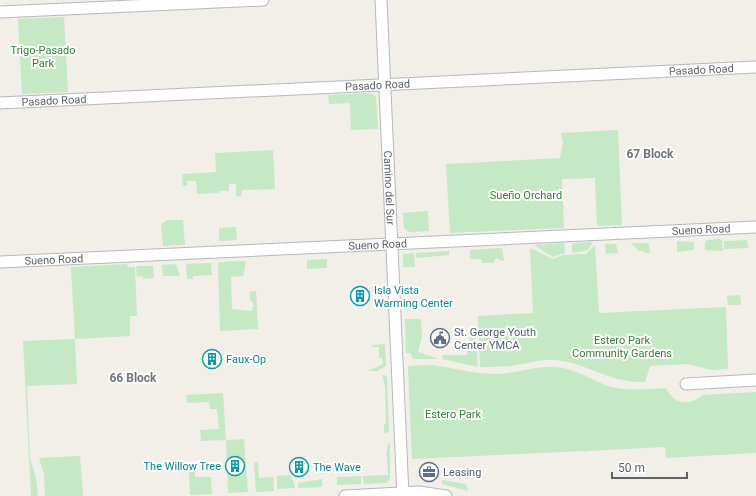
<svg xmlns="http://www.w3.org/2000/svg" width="756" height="496" viewBox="0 0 756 496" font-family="Roboto,sans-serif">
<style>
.green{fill:#c5e8c5}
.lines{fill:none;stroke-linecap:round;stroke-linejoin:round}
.street-casing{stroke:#b5b8bc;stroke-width:13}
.street{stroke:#fff;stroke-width:11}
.labels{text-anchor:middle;stroke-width:4;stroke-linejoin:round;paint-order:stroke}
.park-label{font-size:11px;fill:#348238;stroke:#fff}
.street-label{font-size:11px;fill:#5f6368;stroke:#fff}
.culture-label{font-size:11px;fill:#0d838f;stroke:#fff;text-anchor:start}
.service-label{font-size:11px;fill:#4e5e75;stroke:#fff;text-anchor:start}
.neighbourhood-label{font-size:12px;font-weight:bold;fill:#70757a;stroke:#fff}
</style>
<rect width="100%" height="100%" fill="#f1efe8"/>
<!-- green -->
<path class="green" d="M64 17 68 92 22 94 18 19Z
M369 93 376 96 378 129 351 130 350 103 329 104 328 95Z
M618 130 622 225 597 226 595 178 562 179 564 228 450 233 446 164 560 158 563 142 561 133Z
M273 150 275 189 242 190 241 197 236 196V184H229V191H219V193L197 194 196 181H187V186H183L182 174 216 172 215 153Z
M428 211 429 231 409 232 404 228 403 213Z
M168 220H183L185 245 163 246 161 224Z
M236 227 237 240 219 241V228Z
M718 239 722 240 723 251 705 250V242L707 240Z
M747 240 748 248 724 249V241Z
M677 241 694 242V250L677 252Z
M593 242 588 250 572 253V243Z
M564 243 565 253 553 257 534 245Z
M631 243H646L649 244 650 253H645L641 250 640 252Z
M605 244H616L618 253 606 254Z
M595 245 599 313 726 307 728 369 711 370 688 364 650 366 645 382C608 383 590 364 556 360 540 359 526 364 511 366 500 367 490 367 480 367L478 316 533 313 530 248 553 259 563 255 586 254Z
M502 248 504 260 502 261 496 258 493 263H482L481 259H470V250Z
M449 251V255L416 258V253Z
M414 253 415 267H403V254Z
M327 259V268L307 269V260Z
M246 261 243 276 231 277 232 309 251 311 254 305 250 299V292L256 291 258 329 220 331 218 262Z
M211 263 212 275 193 276V279H187L186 264Z
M127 264 128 267H135L137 316H130V336L75 339 77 384 27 386 30 458 36 478 38 496H31L23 341 75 339 71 267Z
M176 264 180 276H163L162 265Z
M136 266H153L154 278 143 279V276L137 277Z
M740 295 741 305H728L727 296Z
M405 319H421L422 336 418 352 439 359H413L410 353H406Z
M469 328H474L475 336 476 338 478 367 442 359 443 355H467V346L470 345Z
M385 344 386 366 377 371H368L383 364 382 358H379V347H372V345Z
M432 365C455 368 476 375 499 374 518 373 537 365 557 367 575 369 589 378 605 385 624 392 646 389 666 388 674 405 690 406 703 395L756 392V453L666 458 665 447 588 451 585 452 584 451 412 459 408 368 409 366Z
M382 375 387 376 389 432 384 433V424H386L385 386Z
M223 393 226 440 244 439 248 492 228 493 226 440 201 441 200 430 219 429 217 409H210L209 402 187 403 186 395Z
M388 443H390V479L386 483 364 484 363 476 388 475 387 457H386Z
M80 456 83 496H45L44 474 39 458Z
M254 462H258L259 478 273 477 274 491 256 492Z
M189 472H195V477H211L212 494 190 495Z
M290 475 294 483 295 488 277 489V476Z
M361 476V484L337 485V477Z
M322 479V487L298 488V483Z
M442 480 466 484 468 491 442 484Z"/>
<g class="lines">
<!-- street casing -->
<g class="street-casing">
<g id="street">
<path id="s1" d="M381 0 403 496"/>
<path d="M0 12 263 0"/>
<path id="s2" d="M0 103 756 67"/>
<path id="s3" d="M0 262 756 227"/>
<path d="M686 384 756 380"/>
<path d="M345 496 419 492 446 496"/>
</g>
</g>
<!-- street -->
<use href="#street" class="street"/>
</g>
<!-- icons -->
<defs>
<g id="building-ring" transform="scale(1)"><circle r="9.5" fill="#fff" stroke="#0f9aa8" stroke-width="1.5"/><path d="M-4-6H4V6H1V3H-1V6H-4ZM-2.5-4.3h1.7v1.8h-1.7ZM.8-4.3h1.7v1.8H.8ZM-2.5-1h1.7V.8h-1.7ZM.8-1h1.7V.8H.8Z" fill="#0f9aa8"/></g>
<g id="civic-ring" transform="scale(1)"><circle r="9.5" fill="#fff" stroke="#5c6f8a" stroke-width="1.5"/><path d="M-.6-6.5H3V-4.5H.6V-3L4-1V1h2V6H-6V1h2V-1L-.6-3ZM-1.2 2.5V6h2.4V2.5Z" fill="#5c6f8a"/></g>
<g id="office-ring" transform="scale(1)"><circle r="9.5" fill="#fff" stroke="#5c6f8a" stroke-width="1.5"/><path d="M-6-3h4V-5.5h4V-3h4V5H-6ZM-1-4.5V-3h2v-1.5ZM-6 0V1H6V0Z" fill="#5c6f8a"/></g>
</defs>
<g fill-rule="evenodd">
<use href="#building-ring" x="360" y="296"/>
<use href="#civic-ring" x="440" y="338"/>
<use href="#building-ring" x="212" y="359"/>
<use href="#building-ring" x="235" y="466"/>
<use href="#building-ring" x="299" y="467"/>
<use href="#office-ring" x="429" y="472"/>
</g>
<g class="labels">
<!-- park labels -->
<g class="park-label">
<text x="43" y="54">Trigo-Pasado<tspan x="43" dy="13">Park</tspan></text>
<text x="526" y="199">Sueño Orchard</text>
<text x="622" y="344">Estero Park<tspan x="622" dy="13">Community Gardens</tspan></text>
<text x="453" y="418">Estero Park</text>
</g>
<!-- street labels -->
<g class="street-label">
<text dy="4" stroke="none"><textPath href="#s2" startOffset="702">Pasado Road</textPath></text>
<text dy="4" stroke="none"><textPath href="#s2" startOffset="378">Pasado Road</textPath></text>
<text dy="4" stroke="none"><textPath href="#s2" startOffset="54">Pasado Road</textPath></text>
<text dy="4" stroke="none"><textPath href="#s1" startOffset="188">Camino del Sur</textPath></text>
<text dy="4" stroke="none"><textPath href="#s3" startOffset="702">Sueno Road</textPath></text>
<text dy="4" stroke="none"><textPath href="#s3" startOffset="378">Sueno Road</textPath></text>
<text dy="4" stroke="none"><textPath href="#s3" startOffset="54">Sueno Road</textPath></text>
</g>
<!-- culture labels -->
<g class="culture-label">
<text x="374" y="294">Isla Vista<tspan x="374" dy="13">Warming Center</tspan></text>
<text x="226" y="363">Faux-Op</text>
<text x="221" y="470" text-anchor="end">The Willow Tree</text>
<text x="313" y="471">The Wave</text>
</g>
<!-- service labels -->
<g class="service-label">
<text x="454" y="336">St. George Youth<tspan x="454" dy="13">Center YMCA</tspan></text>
<text x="443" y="476">Leasing</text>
</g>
<!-- neighbourhood labels -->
<g class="neighbourhood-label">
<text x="650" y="158">67 Block</text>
<text x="133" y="382">66 Block</text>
</g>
</g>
<!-- scale -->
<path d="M612 472v6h75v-6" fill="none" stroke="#5f6368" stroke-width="2"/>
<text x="618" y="472" font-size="12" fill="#5f6368" stroke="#ffffff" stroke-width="3" paint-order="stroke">50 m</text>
</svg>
